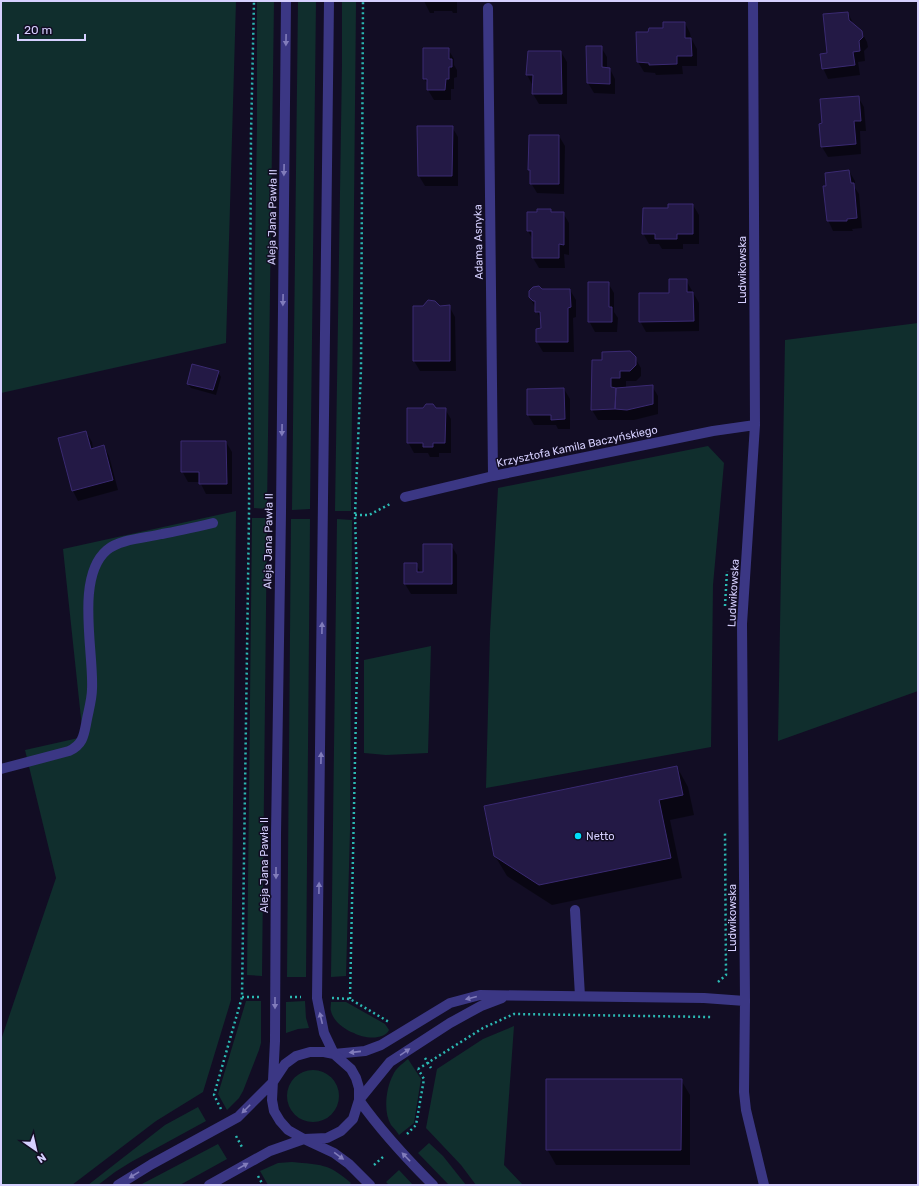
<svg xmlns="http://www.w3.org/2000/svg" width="919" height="1186" viewBox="0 0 919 1186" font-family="Rubik,sans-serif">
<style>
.green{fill:#102e2d}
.shadow{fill:#0007}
.building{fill:#231945;stroke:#3a2a72}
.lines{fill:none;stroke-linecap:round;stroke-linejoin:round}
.path{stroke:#2bb8b2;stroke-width:2.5;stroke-dasharray:2 3;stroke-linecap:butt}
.service{stroke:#3b3784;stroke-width:10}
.minor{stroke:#3b3784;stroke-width:10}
.tertiary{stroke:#3b3784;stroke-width:10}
.oneway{fill:#817cbb}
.poi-dot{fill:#00defb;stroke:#120d24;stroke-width:1.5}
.labels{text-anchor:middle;stroke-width:3;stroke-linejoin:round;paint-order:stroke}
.street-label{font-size:11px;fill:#d6d0ff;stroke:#120d24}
.poi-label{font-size:11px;fill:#d6d0ff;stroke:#120d24;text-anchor:start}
</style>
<rect width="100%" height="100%" fill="#120d24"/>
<!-- green -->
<path class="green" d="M1 1H236L226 343 1 393Z
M257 1H274L267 509 254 508V312L257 126Z
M298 1H316L310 509 292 510Z
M342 1H356V4L351 511H335L342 64Z
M918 323V691L778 741 785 340Z
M708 446 724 463 713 585 711 747 486 788 490 633 498 488Z
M236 511 231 1000 203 1092 156 1121 72 1185H1V1040L56 878 25 750 83 737 63 549Z
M252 518H267L262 976 247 975Z
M291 519H310L306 977H287Z
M337 519 352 520 350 831 346 976 331 977Z
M431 646 428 753 386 755 364 753V660Z
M246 1001H261V1043L259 1050 243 1091 239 1098 227 1110 218 1094Z
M305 1001 306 1018 309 1028 298 1029 286 1033V1002Z
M331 1002H346L385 1024 389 1030C384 1041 362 1038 354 1033 345 1030 333 1021 331 1011 330 1009 331 1005 331 1002Z
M514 1026 504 1165 523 1185H476L461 1165 426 1128 437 1069 483 1039Z
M408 1059 421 1079 414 1123 399 1135C397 1132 394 1128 391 1125 383 1112 386 1088 393 1075 396 1068 402 1064 408 1059Z
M287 1096a26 26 0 1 1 52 0a26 26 0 1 1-52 0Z
M198 1107 206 1121 131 1162 115 1172 98 1185H88L165 1125Z
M429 1143 443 1156 466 1185H449L418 1153Z
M218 1144 227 1159 180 1185H140Z
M292 1162C321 1165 328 1163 351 1183L349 1185H268L260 1171 278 1163Z
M399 1170 413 1185H389L386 1182Z"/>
<!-- shadow -->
<path class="shadow" d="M424 1H457V13H453L452 11H434V13H430Z
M848 13 854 25 861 31 867 42 868 47 864 51 865 61 858 62 860 75 828 79 823 68Z
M685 23 690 33 691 38 697 49V66H682L683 74 656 75 655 73 644 72 638 62 649 33Z
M587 47H601L607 57V69H610L615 79V94L594 93 588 83Z
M448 49 454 59V65L457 70V77L454 78V89H451V100H434L428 90V84L424 79Z
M529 52H561L567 62V104H539L533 94V86L527 75Z
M858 97 864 107 866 131H860L861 154 828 157 822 147 824 124Z
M452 127 458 137V186H425L419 176Z
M559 136 565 146 564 194 537 193 531 183V173L529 170Z
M849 171 855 181V188L859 194 862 228 852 229 853 231H833L828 220 827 187Z
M693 205 699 215V244H683V249H662L659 244H649L643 233 669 209Z
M550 210 552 213H563L569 223V255L564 254 565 268H539L533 258V240L528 231V213Z
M686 280 699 303V331L646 332 640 321Z
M608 283 614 293V312L618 318 617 332H595L589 321Z
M541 290H570L576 300V317L573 318 574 352H543L537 342 542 329 541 320 530 297Z
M449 306 455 317 456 371H420L414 361 440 307Z
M635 358 641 368V376L636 381H626V388L652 386 658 396V414L634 420H598L592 410 593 361Z
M218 372 221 377 216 395 191 388 188 384Z
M564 389 570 399V429H558L556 425H534L528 415Z
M435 409H445L451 419V453H439V457H430L428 453H414L408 442Z
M86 432 92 442 93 449 104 446 109 456 118 490 78 501 73 491Z
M226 442 232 452V494H206L200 482H188L182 471Z
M451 545 457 555V594H411L405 584 416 564 421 573H424Z
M677 767 688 787 694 815 670 820 682 878 552 905 507 876 495 856Z
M681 1080 690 1095V1165H556L547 1149Z"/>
<!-- building -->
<path class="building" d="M848 12 849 20 862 31 863 37 859 41 860 51 853 52 855 65 822 69 820 54 827 53 823 14Z
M663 22H685V38H691L692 56H677V64L649 65V63L637 62 636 32H648L649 28H663Z
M586 46H602V67L610 68V84L587 83Z
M423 48H449V59H452V67H449V79H446L445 90H427V79H423Z
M528 51H561L562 94H532L533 75H526Z
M859 96 861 121H854L856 144 821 147 819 124 822 123 820 99Z
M417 126H453L452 176H418Z
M529 135H559V184H530V170H528Z
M849 170 851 183H854L857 218 847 219V221H827L823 186H826L825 173Z
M668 204H693V234H677V239H655V234H642L643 208H668Z
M537 209H551V212H564V245L559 244V258H532V231H527V212H537Z
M669 279H687V292H693L694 321 639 322V293H669Z
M588 282H609V307H612V322H588Z
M539 286 542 289H570L571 307 568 308V342H536V329L541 328 540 312H535V301H533L529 297V291L533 287Z
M428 300 435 301 440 306 450 305V361H413V306H423Z
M630 351 636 357V365L630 371H620V378H611V387L616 388 615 409 591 410 592 360H602V352Z
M192 364 219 371 213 390 187 384Z
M653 385V404L627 410 615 409 616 388Z
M564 388 565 419 551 420V415H527V389Z
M426 404H433L436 408H446L445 443H433V447H423V443H407V408H423Z
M86 431 91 449 104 445 113 480 72 491 58 438Z
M181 441H226L227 484H199V472H181Z
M423 544H452V584H404V563H417V572H423Z
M677 766 683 795 659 800 671 858 539 885 494 856 484 806Z
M546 1079H682L681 1150H546Z"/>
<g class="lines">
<!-- path -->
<path class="path" d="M355 515H369L390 504
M725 606 727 571
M718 982 726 975 725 833
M242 997H259
M290 997H301
M332 998 350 999 389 1022
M350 999 358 616 355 515 361 369 363 1
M425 1058 431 1068
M418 1069 483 1028 514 1014 711 1017
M221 1109 214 1095 242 997 249 513 251 134 254 1
M407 1134 416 1125 424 1079 418 1069
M236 1136 242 1147
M374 1165 383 1157
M258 1176 263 1185"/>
<!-- service -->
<path class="service" d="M1 769 69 751C84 744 84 734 87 719 89 709 92 698 92 689 94 652 75 577 107 550 120 539 146 538 162 534 179 531 196 527 213 523
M575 910 580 996"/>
<!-- minor -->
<path class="minor" d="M753 1 755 425 742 624 745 1001 744 1092 746 1110 764 1185
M488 8 493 476
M405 497 493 476 713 431 755 425
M334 1054 365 1051 381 1045 450 1003 480 995 704 998 745 1001
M359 1100 390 1062 450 1023 481 1006 502 998"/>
<!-- tertiary -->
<path class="tertiary" d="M286 1 281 513 276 834 275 1041 272 1100 274 1111 280 1121 288 1130 304 1139 334 1153 349 1164 370 1185
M329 1 317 998 324 1033 334 1054
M359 1100C381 1131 406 1158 433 1185
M118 1185 152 1164 238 1117 273 1082 285 1064 296 1056 310 1052H324L334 1054 351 1069 356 1078 359 1088V1100L353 1119 341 1131 327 1138 304 1139 270 1151 209 1185"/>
</g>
<!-- one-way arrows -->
<defs><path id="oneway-solid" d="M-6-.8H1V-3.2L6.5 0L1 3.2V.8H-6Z"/></defs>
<g class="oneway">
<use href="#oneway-solid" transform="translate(286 40) rotate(91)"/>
<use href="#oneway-solid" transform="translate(284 170) rotate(91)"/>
<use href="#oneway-solid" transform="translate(283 300) rotate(91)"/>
<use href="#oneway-solid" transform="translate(282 430) rotate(91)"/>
<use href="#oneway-solid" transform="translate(322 628) rotate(-89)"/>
<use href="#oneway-solid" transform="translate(321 758) rotate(-89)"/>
<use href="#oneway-solid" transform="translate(276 873) rotate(90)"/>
<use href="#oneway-solid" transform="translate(319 888) rotate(-89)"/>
<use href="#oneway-solid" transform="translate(471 998) rotate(166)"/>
<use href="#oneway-solid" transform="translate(275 1003) rotate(90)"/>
<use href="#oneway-solid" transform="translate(321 1018) rotate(-103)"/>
<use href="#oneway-solid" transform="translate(355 1052) rotate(174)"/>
<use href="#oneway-solid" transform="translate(405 1052) rotate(-34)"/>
<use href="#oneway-solid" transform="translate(246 1109) rotate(135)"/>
<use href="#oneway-solid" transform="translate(339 1156) rotate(36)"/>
<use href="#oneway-solid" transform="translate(406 1157) rotate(-134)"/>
<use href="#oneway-solid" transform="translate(243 1166) rotate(-29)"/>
<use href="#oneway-solid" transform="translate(134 1175) rotate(148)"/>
</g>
<!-- markers -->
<circle class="poi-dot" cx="578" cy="836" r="4"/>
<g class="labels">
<!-- street labels -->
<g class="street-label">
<text transform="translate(272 217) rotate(-89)" y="4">Aleja Jana Pawła II</text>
<text transform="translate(478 242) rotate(-91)" y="4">Adama Asnyka</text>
<text transform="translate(742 270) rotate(-90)" y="4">Ludwikowska</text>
<text transform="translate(577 446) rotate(-12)" y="4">Krzysztofa Kamila Baczyńskiego</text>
<text transform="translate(268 541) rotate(-89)" y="4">Aleja Jana Pawła II</text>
<text transform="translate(733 593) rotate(-87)" y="4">Ludwikowska</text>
<text transform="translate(264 865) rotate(-90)" y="4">Aleja Jana Pawła II</text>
<text transform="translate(732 918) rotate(-90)" y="4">Ludwikowska</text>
</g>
<!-- poi labels -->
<g class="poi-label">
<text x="586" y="840">Netto</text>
</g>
</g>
<!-- border -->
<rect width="919" height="1186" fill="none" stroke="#d6d0ff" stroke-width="4"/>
<!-- north arrow -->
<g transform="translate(36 1150) rotate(146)" stroke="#120d24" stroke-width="3" paint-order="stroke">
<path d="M0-3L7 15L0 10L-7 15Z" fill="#d6d0ff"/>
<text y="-6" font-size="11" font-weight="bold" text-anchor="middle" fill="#d6d0ff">N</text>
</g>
<!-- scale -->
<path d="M18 34v6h67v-6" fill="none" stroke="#d6d0ff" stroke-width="2"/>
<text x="24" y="34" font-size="12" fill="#d6d0ff" stroke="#120d24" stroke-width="3" paint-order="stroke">20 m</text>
</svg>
